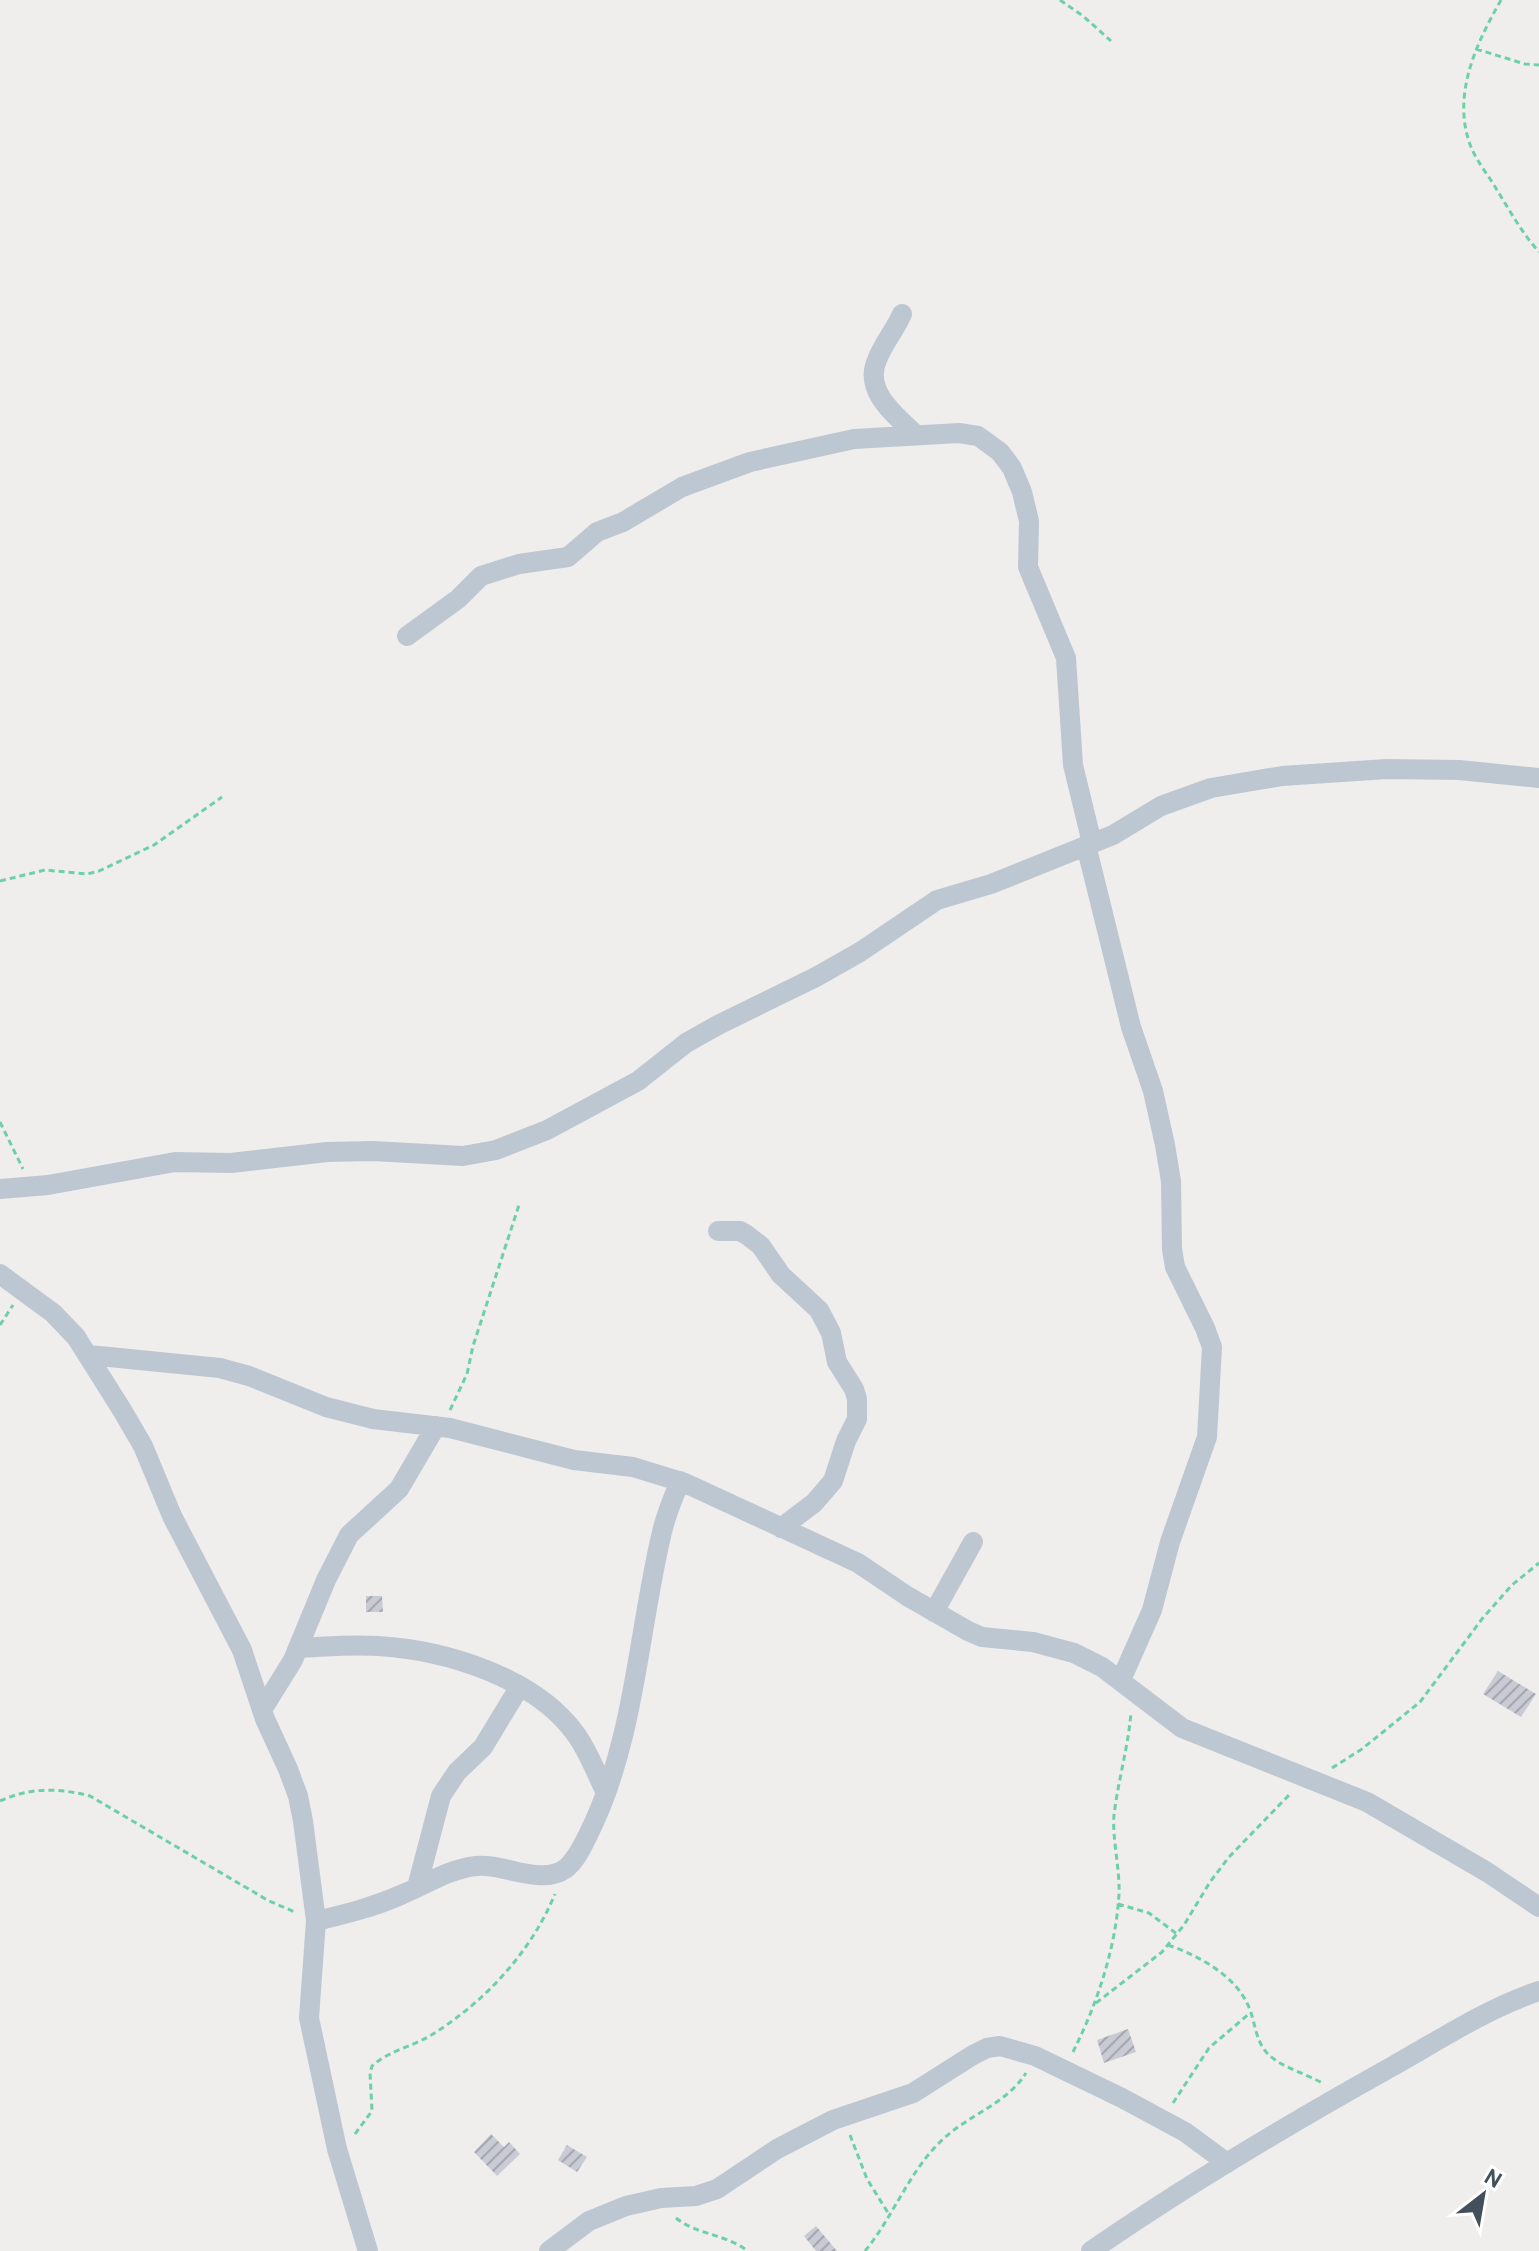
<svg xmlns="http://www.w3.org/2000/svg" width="1539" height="2251" viewBox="0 0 1539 2251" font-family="Overpass,sans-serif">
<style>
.building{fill:url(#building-hatch)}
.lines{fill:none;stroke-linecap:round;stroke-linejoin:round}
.path{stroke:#6dd1a6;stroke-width:3;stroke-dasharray:6 4;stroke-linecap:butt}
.minor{stroke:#bcc7d1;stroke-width:20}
</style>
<defs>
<pattern id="building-hatch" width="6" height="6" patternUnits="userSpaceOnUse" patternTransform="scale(2)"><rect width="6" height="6" fill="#c8cbd3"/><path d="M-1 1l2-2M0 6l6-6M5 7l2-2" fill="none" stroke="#a4a7ae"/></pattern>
</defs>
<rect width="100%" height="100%" fill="#f0eded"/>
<!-- building -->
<path class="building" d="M366 1596H382L383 1612H366Z
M1498 1671 1536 1694 1521 1717 1483 1694Z
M1128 2029 1136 2052 1104 2063 1097 2040Z
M491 2134 504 2147 509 2142 520 2154 497 2176 474 2152Z
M567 2145 587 2157 577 2172 558 2160Z
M816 2226 837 2251H816L804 2236Z"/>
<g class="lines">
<!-- path -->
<path class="path" d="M1060 0 1083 16 1111 41
M1501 0C1476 44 1451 96 1471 147 1477 162 1489 176 1497 190 1510 211 1522 233 1539 252
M1476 49 1525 64 1539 65
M0 881 45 870 87 874 99 871 154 845 222 797
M0 1122 23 1169
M0 1325 13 1305
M450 1410 467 1374 473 1346 519 1205
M1332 1768 1362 1749 1420 1702 1482 1619 1512 1585 1539 1563
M0 1801C30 1787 59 1788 90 1796L269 1901 295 1912
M1118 1904 1149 1913 1177 1934
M1168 1945C1197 1955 1233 1974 1247 2003 1256 2020 1254 2041 1269 2055 1283 2068 1307 2074 1324 2084
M1096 2003 1162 1952 1184 1925 1210 1882 1229 1857 1290 1794
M1073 2052C1097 2004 1116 1948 1119 1894 1120 1869 1112 1838 1114 1815 1118 1781 1128 1748 1131 1713
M1173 2103 1209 2048 1250 2013
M355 2134 372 2111 370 2073 372 2066C387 2052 410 2047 428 2037 483 2004 530 1954 555 1894
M850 2135 867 2179 890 2216
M676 2218C697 2235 723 2233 748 2251
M865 2251C893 2217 908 2174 939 2143 965 2116 1006 2105 1026 2073"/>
<!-- minor -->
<path class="minor" d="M902 314C895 330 883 344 877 360 863 391 896 416 916 435
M407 636 458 599 481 576 519 564 568 557 597 532 623 522 682 487 750 462 854 439 959 433 978 436 1000 452 1012 468 1022 492 1029 521 1028 567 1066 658 1073 765 1092 843
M1086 845 1131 1027 1153 1091 1165 1145 1171 1181 1172 1249 1175 1267 1205 1328 1212 1347 1207 1437 1170 1542 1152 1610 1121 1680
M0 1189 48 1185 175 1162 231 1163 327 1152 373 1151 463 1156 496 1150 547 1130 638 1081 686 1043 718 1025 816 977 860 952 937 900 991 884 1113 835 1161 806 1211 788 1282 776 1387 769 1459 770 1539 778
M718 1231H740L747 1235 761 1246 781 1275 819 1310 831 1333 837 1362 854 1389 857 1399V1419L846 1441 833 1481 814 1503 781 1528
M0 1274 53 1313 76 1337 122 1410 143 1446 172 1516 242 1650 265 1719 288 1769 298 1796 303 1821 316 1921 309 2018 337 2149 368 2251
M89 1355 220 1368 249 1376 326 1407 373 1419 450 1428 574 1460 633 1467 685 1483 858 1563 907 1596 968 1631 982 1637 1033 1642 1074 1653 1102 1667 1182 1728 1367 1802 1487 1872 1539 1907
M934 1612 973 1542
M298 1648C324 1647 352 1644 378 1646 445 1650 534 1677 575 1733 588 1750 596 1773 606 1793
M262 1710 293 1660 326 1580 349 1535 399 1489 436 1426
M417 1887 441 1796 457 1772 483 1747 520 1686
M316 1921C346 1914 374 1907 403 1894 427 1884 449 1869 476 1866 503 1863 541 1886 565 1869 576 1861 583 1845 589 1833 635 1740 638 1632 662 1532 666 1514 673 1498 680 1481
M549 2251 589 2221 626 2206 661 2198 696 2196 717 2189 777 2149 833 2120 913 2093 973 2055 987 2048 1000 2046 1035 2056 1122 2098 1185 2132 1227 2163
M1091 2251C1188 2184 1289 2124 1393 2066 1441 2039 1486 2009 1539 1991"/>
</g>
<!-- north arrow -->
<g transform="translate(1483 2195) rotate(31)" stroke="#ffffff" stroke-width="6" paint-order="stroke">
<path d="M0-6L14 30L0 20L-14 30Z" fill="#444f5c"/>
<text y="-12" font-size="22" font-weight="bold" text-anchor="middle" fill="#444f5c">N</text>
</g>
</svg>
